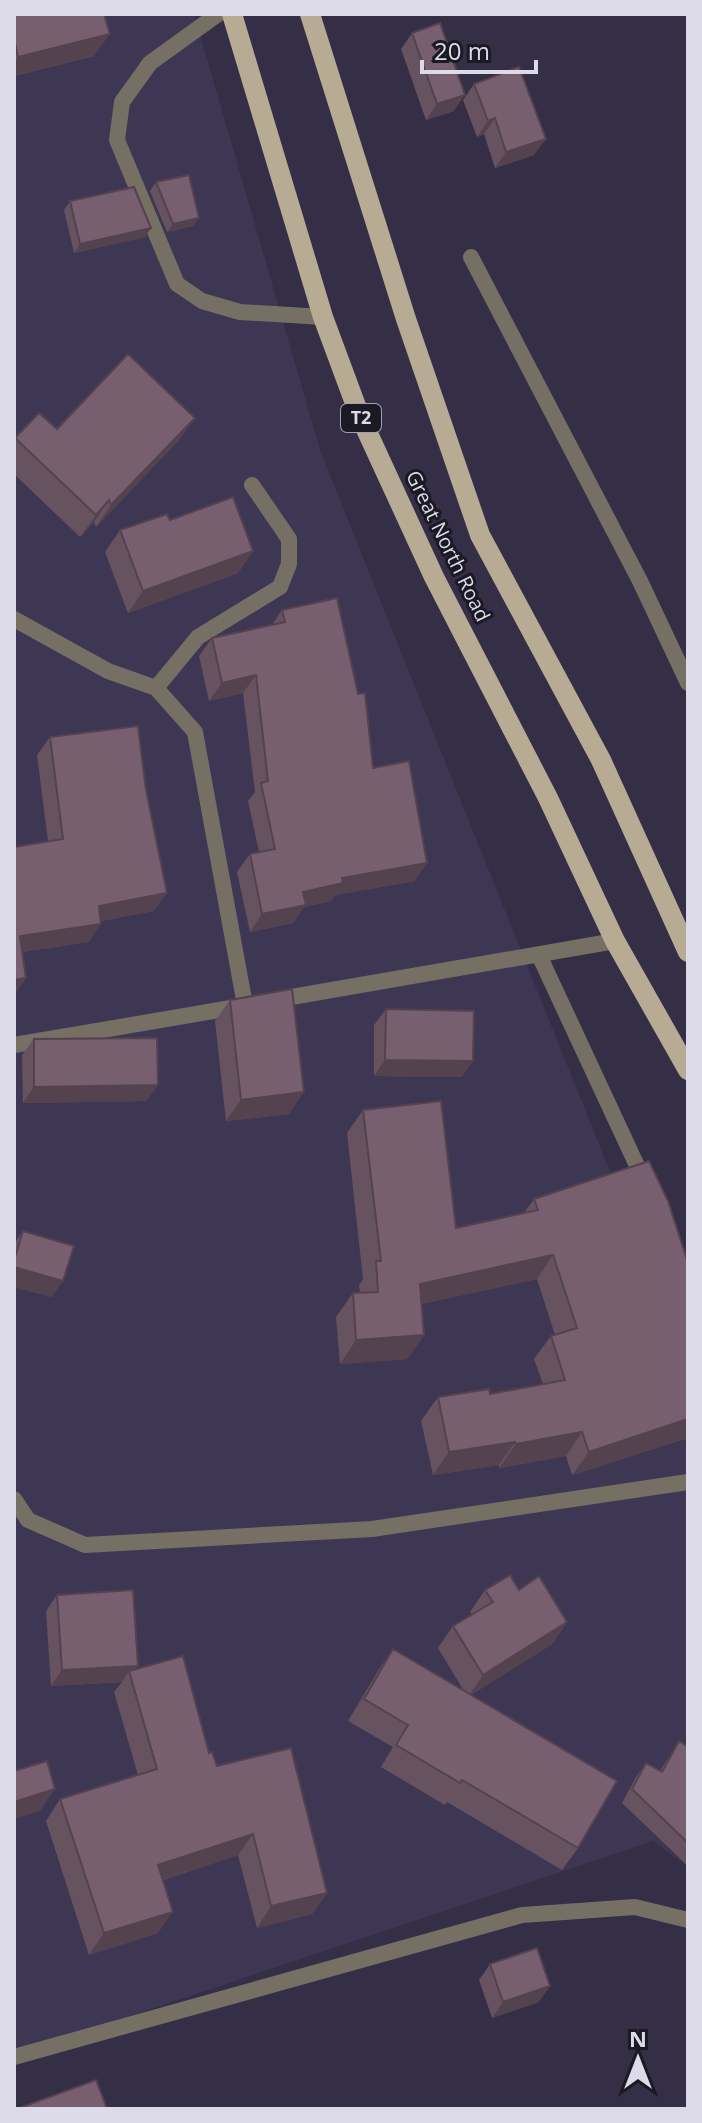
<svg xmlns="http://www.w3.org/2000/svg" width="702" height="2123" viewBox="0 0 702 2123" font-family="'Open Sans',sans-serif">
<style>
.built{fill:#3e3754}
.lines{fill:none;stroke-linecap:round;stroke-linejoin:round}
.lane{stroke:#756f64;stroke-width:16}
.street{stroke:#756f64;stroke-width:16}
.primary{stroke:#b7ab94;stroke-width:20}
.wall{fill:#675260}
.shaded-wall{fill:#54424e}
.building{fill:#785f70;stroke:#54424e;stroke-width:2}
.labels{text-anchor:middle;stroke-width:6;stroke-linejoin:round;paint-order:stroke}
.shield{fill:#1b1923;stroke:#a3a0ae;stroke-width:2}
.shield-label{font-size:18px;font-weight:bold;fill:#dddae9}
.street-label{font-size:20px;fill:#dddae9;stroke:#1b1923}
</style>
<rect width="100%" height="100%" fill="#342f46"/>
<!-- built -->
<path class="built" d="M14 14H194L321 453 621 1199 688 1293V1867L653 1841 14 2055Z"/>
<g class="lines">
<!-- lane -->
<path class="lane" d="M218 14 150 63 122 102 117 140 177 284 202 301 240 312 323 317
M471 257 640 581 688 683
M156 688 198 637 280 587 289 564V539L252 485
M539 955 646 1185
M14 1499 28 1520 85 1545 372 1529 688 1482"/>
<!-- street -->
<path class="street" d="M14 619 108 671 156 688 195 732 245 1005
M274 1000 615 941
M14 1045 243 1006
M14 2057 522 1915 635 1907 688 1920"/>
<!-- primary -->
<path class="primary" d="M232 14 323 317 359 414 434 577 548 798 615 941 688 1070
M310 14 406 319 480 535 601 760 688 952"/>
</g>
<!-- wall -->
<path class="wall" d="M14 14 94 56 14 76Z
M412 33 454 111 426 120 401 49Z
M474 84 534 155 495 168 484 134 477 137 463 100Z
M156 182 193 226 167 232 150 191Z
M70 201 151 228 145 237 74 253 64 210Z
M39 413 57 429 179 440 96 527 94 522 80 537 14 474V440Z
M170 520 253 551 238 573 128 613 105 552 120 530Z
M282 610 373 768 415 881 335 895 331 901 304 907 293 923 250 932 237 872 250 854 259 852 248 801 255 792 243 693 209 701 199 656 212 638 272 625Z
M50 737 154 911 101 921 89 942 22 952 26 978 14 995V847L48 841 37 755Z
M230 1000 289 1114 226 1121 215 1021Z
M386 1009 462 1077 374 1076V1025Z
M34 1039 158 1085 146 1101 23 1103 22 1055Z
M363 1110 456 1228 524 1213 534 1199 688 1263V1438L572 1475 566 1456 499 1468V1465L433 1475 421 1421 438 1397 490 1394 543 1384 534 1359 551 1336 555 1335 537 1279 421 1304 424 1335 407 1359 340 1364 336 1317 353 1293H360L359 1285 363 1279 347 1133Z
M23 1231 52 1297 14 1287V1244Z
M485 1590H519L567 1622 552 1644 471 1695 578 1848 562 1870 447 1802 445 1805 381 1767 393 1747 348 1721 378 1671 393 1649 464 1691 438 1648 453 1626 472 1615 470 1612Z
M57 1595 135 1669 209 1753 217 1766 327 1893 312 1914 257 1928 238 1855 163 1880 158 1933 89 1955 46 1821 60 1799 138 1775 114 1692 122 1682 51 1686 46 1611Z
M679 1741 688 1747V1866L622 1803 636 1777 646 1763 660 1771Z
M490 1964 539 2002 492 2018 479 1980Z"/>
<!-- shaded-wall -->
<path class="shaded-wall" d="M110 34 94 56 14 76V63L18 57Z
M465 95 454 111 426 120 437 104Z
M495 118 484 134 477 137 488 121Z
M546 139 534 155 495 168 506 152Z
M199 218 193 226 167 232 173 224Z
M151 228 145 237 74 253 80 244Z
M195 418 179 440 96 527 111 505Z
M109 500 94 522 80 537 96 515Z
M253 551 238 573 128 613 143 591Z
M256 675 243 693 209 701 222 683Z
M427 863 415 881 335 895 331 901 304 907 293 923 250 932 262 914 303 892 342 878Z
M167 893 154 911 86 924 99 906Z
M101 924 89 942 14 953 20 936Z
M26 978 14 995V980Z
M385 1060 473 1061 462 1077 374 1076Z
M158 1085 146 1101 23 1103 34 1087Z
M304 1092 289 1114 226 1121 241 1100Z
M553 1255 537 1279 403 1308 420 1284Z
M14 1267 63 1281 52 1297 14 1287Z
M424 1335 407 1359 340 1364 356 1340Z
M688 1419V1438L572 1475 589 1452Z
M582 1432 566 1456 499 1468 516 1444Z
M515 1442 499 1465 433 1475 449 1452Z
M567 1622 552 1644 468 1697 483 1675Z
M138 1666 131 1676 129 1671 122 1682 51 1686 62 1670Z
M55 1789 40 1811 14 1819V1802Z
M253 1834 238 1855 143 1886 158 1865Z
M327 1893 312 1914 257 1928 271 1906Z
M173 1912 158 1933 89 1955 104 1933Z
M550 1986 539 2002 492 2018 503 2002Z"/>
<!-- building -->
<path class="building" d="M14 14H104L110 34 18 57 14 39Z
M440 23 465 95 437 104 412 33Z
M519 67 546 139 506 152 495 118 488 121 474 84Z
M189 175 199 218 173 224 156 182Z
M134 187 151 228 80 244 70 201Z
M128 354 195 418 111 505 109 500 96 515 15 438 39 413 57 429Z
M233 497 253 551 143 591 120 530 167 514 170 520Z
M337 598 358 694 365 693 373 768 409 761 427 863 342 878 343 883 303 892 306 905 262 914 250 854 275 849 261 783 268 781 256 675 222 683 212 638 285 622 282 610Z
M138 726 146 790 167 893 99 906 101 924 20 936 26 978 14 980V847L63 839 50 737Z
M292 989 304 1092 241 1100 230 1000Z
M386 1009 474 1011 473 1061 385 1060Z
M157 1038 158 1085 34 1087V1039Z
M441 1101 456 1228 538 1210 534 1199 649 1161 668 1201 688 1263V1419L589 1452 582 1432 516 1444 515 1442 449 1452 438 1397 489 1389 490 1394 565 1380 551 1336 577 1328 553 1255 420 1284 424 1335 356 1340 353 1293 378 1292 376 1261H381L363 1110Z
M23 1231 74 1246 63 1281 14 1267V1261Z
M510 1575 519 1590 539 1576 567 1622 483 1675 453 1626 493 1602 485 1590Z
M133 1590 138 1666 62 1670 57 1595Z
M393 1649 617 1781 578 1848 462 1780 460 1783 396 1745 408 1725 364 1699Z
M183 1656 209 1753 212 1752 217 1766 291 1748 327 1893 271 1906 253 1834 158 1865 173 1912 104 1933 60 1799 157 1769 129 1671Z
M679 1741 688 1747V1843L632 1789 646 1763 662 1772Z
M47 1761 55 1789 14 1802V1771Z
M537 1948 550 1986 503 2002 490 1964Z
M96 2080 107 2109H23L22 2107Z"/>
<g class="labels">
<!-- shield labels -->
<rect class="shield" x="341" y="404" width="40" height="28" rx="6"/>
<g class="shield-label">
<text x="361" y="424">T2</text>
</g>
<!-- street labels -->
<g class="street-label">
<text transform="translate(448 546) rotate(64)" y="7">Great North Road</text>
</g>
</g>
<!-- border -->
<rect width="702" height="2123" fill="none" stroke="#dddae9" stroke-width="32"/>
<!-- north arrow -->
<g transform="translate(638 2059)" stroke="#1b1923" stroke-width="6" paint-order="stroke">
<path d="M0-6L14 30L0 20L-14 30Z" fill="#dddae9"/>
<text y="-12" font-size="22" font-weight="bold" text-anchor="middle" fill="#dddae9">N</text>
</g>
<!-- scale -->
<path d="M422 60v12h114v-12" fill="none" stroke="#dddae9" stroke-width="4"/>
<text x="434" y="60" font-size="24" fill="#dddae9" stroke="#1b1923" stroke-width="6" paint-order="stroke">20 m</text>
</svg>
